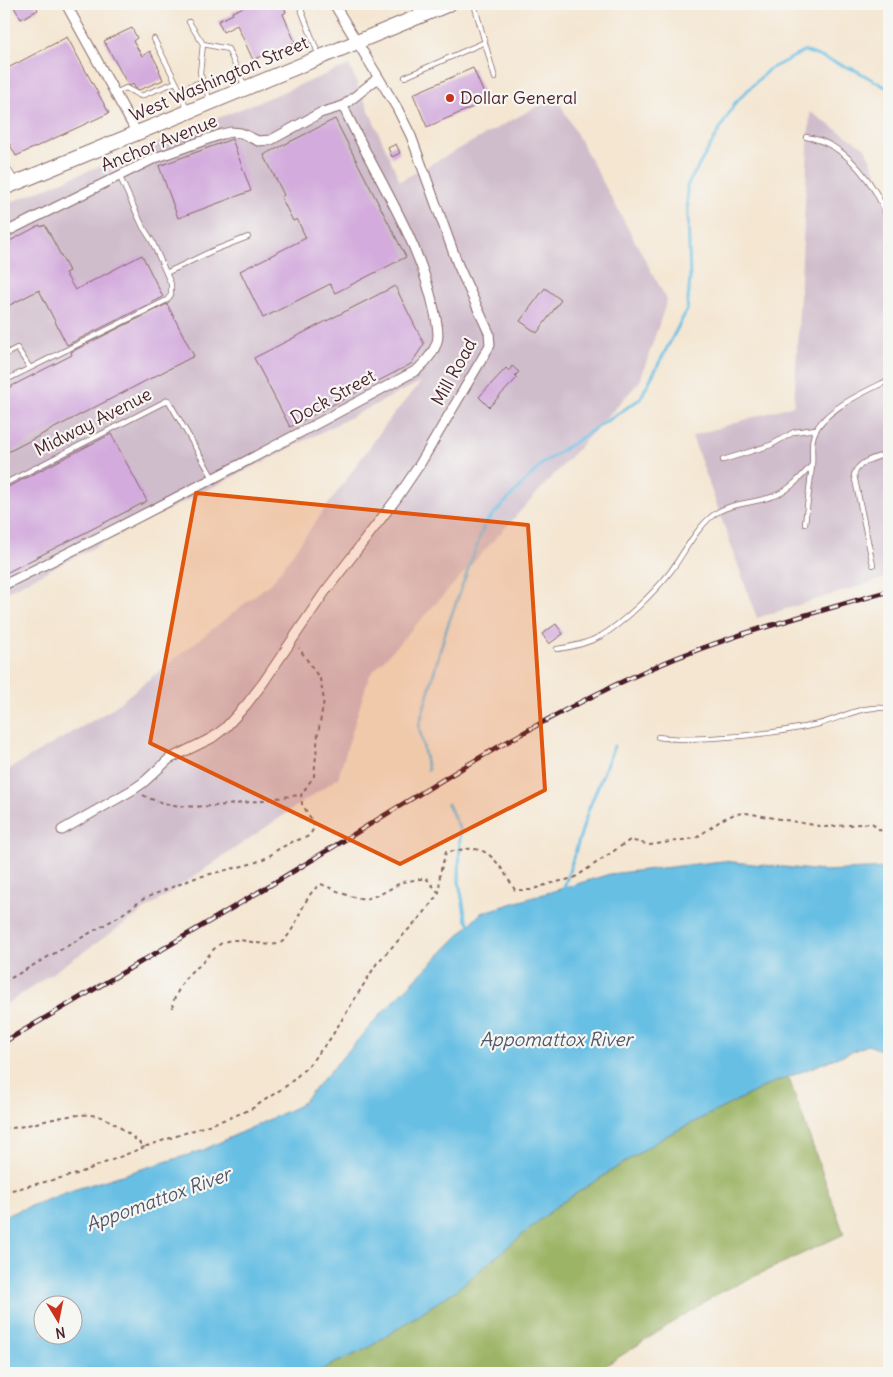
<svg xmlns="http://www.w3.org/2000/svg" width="893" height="1377" viewBox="0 0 893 1377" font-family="Delius,sans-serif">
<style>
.industrial{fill:#d0bdcc}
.forest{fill:#9bb465;stroke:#726a48}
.water{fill:#67bfe4;stroke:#586f88;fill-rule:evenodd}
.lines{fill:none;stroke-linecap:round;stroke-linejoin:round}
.stream{stroke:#67bfe4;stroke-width:3}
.building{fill:#d3abdd}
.service-casing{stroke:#866565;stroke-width:6}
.minor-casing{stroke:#866565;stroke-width:11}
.primary-casing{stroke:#866565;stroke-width:16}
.path{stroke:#866565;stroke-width:2;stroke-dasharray:4 4;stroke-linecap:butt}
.service{stroke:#fff;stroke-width:4.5}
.minor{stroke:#fff;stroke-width:9}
.primary{stroke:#fff;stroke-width:14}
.rail-casing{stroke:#4a1f2b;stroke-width:5}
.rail{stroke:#f6f6f2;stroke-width:3;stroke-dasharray:9;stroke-linecap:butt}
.marked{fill:#e0560e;fill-opacity:0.2;stroke:#e0560e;stroke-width:4;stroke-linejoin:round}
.poi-dot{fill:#c8321e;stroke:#f6f6f2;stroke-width:2}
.labels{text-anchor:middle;stroke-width:4.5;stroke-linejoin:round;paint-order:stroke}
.street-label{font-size:18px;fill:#4a1f2b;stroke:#f6f6f2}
.poi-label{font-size:18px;fill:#4a1f2b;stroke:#f6f6f2;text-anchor:start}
.water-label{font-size:19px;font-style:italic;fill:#54576c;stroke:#f6f6f2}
</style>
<rect width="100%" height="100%" fill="#f6f6f2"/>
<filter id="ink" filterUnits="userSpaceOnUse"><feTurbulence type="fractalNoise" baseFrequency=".02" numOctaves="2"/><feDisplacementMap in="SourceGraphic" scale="10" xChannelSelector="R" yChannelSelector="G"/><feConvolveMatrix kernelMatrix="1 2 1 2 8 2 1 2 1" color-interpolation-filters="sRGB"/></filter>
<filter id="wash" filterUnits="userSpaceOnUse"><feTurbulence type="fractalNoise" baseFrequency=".0096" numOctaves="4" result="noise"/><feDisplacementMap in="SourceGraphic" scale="20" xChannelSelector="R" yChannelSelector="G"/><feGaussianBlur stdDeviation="1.12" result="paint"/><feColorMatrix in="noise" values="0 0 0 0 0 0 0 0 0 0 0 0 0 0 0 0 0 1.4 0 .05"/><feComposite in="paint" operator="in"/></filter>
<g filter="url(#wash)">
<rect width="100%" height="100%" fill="#f4e6d1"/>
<!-- industrial -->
<path class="industrial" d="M349 65 400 181 556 96 667 300 640 381 369 676 338 778 4 1006V772L109 711 272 582 392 416 422 381 4 593V205Z
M810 112 865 148 889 201V577L757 618 692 436 794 405Z"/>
<!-- forest -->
<path class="forest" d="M788 1076 844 1234 717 1294 594 1373H314L368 1348 456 1290 558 1205 664 1137 768 1085Z"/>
<!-- water -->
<path class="water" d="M723 861 823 871 889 868V1053L868 1045 768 1085 664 1137 558 1205 456 1290 368 1348 314 1373H4V1216L73 1190 201 1151 300 1105 381 1014 481 913 610 874ZM42 1304H72V1334H42Z"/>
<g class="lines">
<!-- stream -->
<path class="stream" d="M428 770 419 726 445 633 485 523 543 463 640 399 687 310 690 278 687 186 735 103 768 70 805 51 855 70 889 89
M448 804 460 830 459 882 466 919 471 927
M563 891 588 811 614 746"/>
</g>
<g id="blocks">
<!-- building -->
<path class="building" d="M21 4H35L38 10 21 19 14 7Z
M251 4H283L286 12 283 14 295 42 253 60 237 25 223 32 218 21 233 14 232 12Z
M132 28 137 38 133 41 142 56 150 51 160 70H159L163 80 139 90 135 88 133 84 130 86 128 85 104 41Z
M67 37 109 113 16 156 4 133V70Z
M473 68 487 101 427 127 413 94Z
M335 119 406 257 335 293 330 284 263 318 240 271 306 238 297 219 293 221 281 197 284 195 264 155Z
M232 139 251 191 178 218 159 166Z
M396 144 400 153 392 157 388 148Z
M40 225 41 227 45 225 69 271 65 273 75 290 142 255 163 297 67 345 39 290 4 308V244Z
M395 286 424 344 411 364 290 427 254 358Z
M545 288 561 300 537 333 520 321Z
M167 304 194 356 4 454V390L72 355 71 352Z
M512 366 519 372 515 376 517 378 489 407 479 397 506 368 509 371Z
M111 434 147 501 4 574V489Z
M556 624 563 634 549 644 542 634Z"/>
</g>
</g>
<g filter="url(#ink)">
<use href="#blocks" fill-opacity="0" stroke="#866565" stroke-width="1"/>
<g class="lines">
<!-- service casing -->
<g class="service-casing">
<path id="service" d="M299 4 319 56
M474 4 495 78
M189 22 203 44 228 49 245 87
M154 39 180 90
M203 44 200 73 210 101
M405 77 485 42
M115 93 126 88 141 96 176 82
M187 110 180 90 203 81
M806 137C847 143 877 186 889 222
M4 162 16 182
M166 273 212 251 248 237
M4 355 17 348 30 368
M4 381 167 300 171 295V284L152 241 143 227 119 175
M886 454 889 466
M723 460 771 445 794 432 816 429
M4 484 168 400 213 478
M805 524 812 466
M873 565 854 475C858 461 876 458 889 453
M557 649C572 647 588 643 601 636 623 623 655 592 671 571 684 553 695 530 712 516 729 502 754 504 774 496 789 491 801 477 812 465 813 456 811 446 813 438 819 411 867 391 889 380
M658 737C676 740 694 739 712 738 748 736 783 732 819 724 841 718 867 703 889 709"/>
</g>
<!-- minor casing -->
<g class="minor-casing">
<path id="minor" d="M66 4 137 133
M4 233 155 158 222 134 231 132 241 133 258 141 271 140 320 113 343 106 378 78
M4 585C143 516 280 444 417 370 426 362 438 348 438 335 438 323 434 309 431 297 413 228 372 170 343 106
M62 830 134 789 144 782 169 759 212 738 225 728 246 705 263 683 324 593 397 498 420 464 490 345 489 333 458 265 411 136 397 108 334 4"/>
</g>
<!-- primary casing -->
<g class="primary-casing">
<path id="primary" d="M4 188 449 4"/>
</g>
<!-- path -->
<path class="path" d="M143 795C185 819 255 799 301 795
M4 982 118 917 145 898 195 878 254 863 268 857 277 850 292 842 307 837 311 833 314 828 313 822 302 804 301 795 314 776 318 734 324 700 320 679 299 648
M173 1008 172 1004C177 993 183 979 192 971 195 969 198 967 201 964 212 953 216 941 234 940 247 939 273 950 283 941 300 925 301 897 321 884L349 896 365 899 381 894 402 882 426 878 439 893
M4 1129C33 1127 78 1107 104 1118 118 1124 131 1136 142 1145L147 1146 232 1117 253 1108 289 1084 308 1066 330 1039 377 963 424 913 439 893 440 873 446 852C455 851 465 848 474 849 494 850 506 876 515 890H531L548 884 574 878 630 840 650 845 696 838 723 819 735 814 746 813 825 827 872 823 889 838
M4 1192 77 1174 147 1146"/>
<!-- service -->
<use href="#service" class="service"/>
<!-- minor -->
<use href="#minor" class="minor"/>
<!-- primary -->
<use href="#primary" class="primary"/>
<!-- rail casing -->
<g class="rail-casing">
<path id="rail" d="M4 1042C103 984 203 926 302 866 409 801 514 732 628 679 711 639 801 617 889 591"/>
</g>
<!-- rail -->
<use href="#rail" class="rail"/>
</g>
</g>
<!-- marked area -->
<path class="marked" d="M196 493 528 525 545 790 400 864 150 743Z"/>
<!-- markers -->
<circle class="poi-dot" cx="450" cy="98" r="5"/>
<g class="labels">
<!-- street labels -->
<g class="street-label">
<text transform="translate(219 79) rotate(-23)" y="6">West Washington Street</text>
<text transform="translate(159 143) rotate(-22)" y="6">Anchor Avenue</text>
<text transform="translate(454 372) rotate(-61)" y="6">Mill Road</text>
<text transform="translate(333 397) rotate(-29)" y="6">Dock Street</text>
<text transform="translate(93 422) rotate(-27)" y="6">Midway Avenue</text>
</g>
<!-- poi labels -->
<g class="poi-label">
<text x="460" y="104">Dollar General</text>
</g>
<!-- water labels -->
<g class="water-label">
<text x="556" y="1046">Appomattox River</text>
<text transform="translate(158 1199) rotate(-20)" y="7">Appomattox River</text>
</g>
</g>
<!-- margin -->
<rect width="893" height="1377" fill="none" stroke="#f6f6f2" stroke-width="20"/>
<!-- north arrow -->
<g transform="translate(58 1320) rotate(170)"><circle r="24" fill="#f6f6f2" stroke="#b1a0a2"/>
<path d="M0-4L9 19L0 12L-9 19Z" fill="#c8321e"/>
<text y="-8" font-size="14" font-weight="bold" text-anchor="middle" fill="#4a1f2b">N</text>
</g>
</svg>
